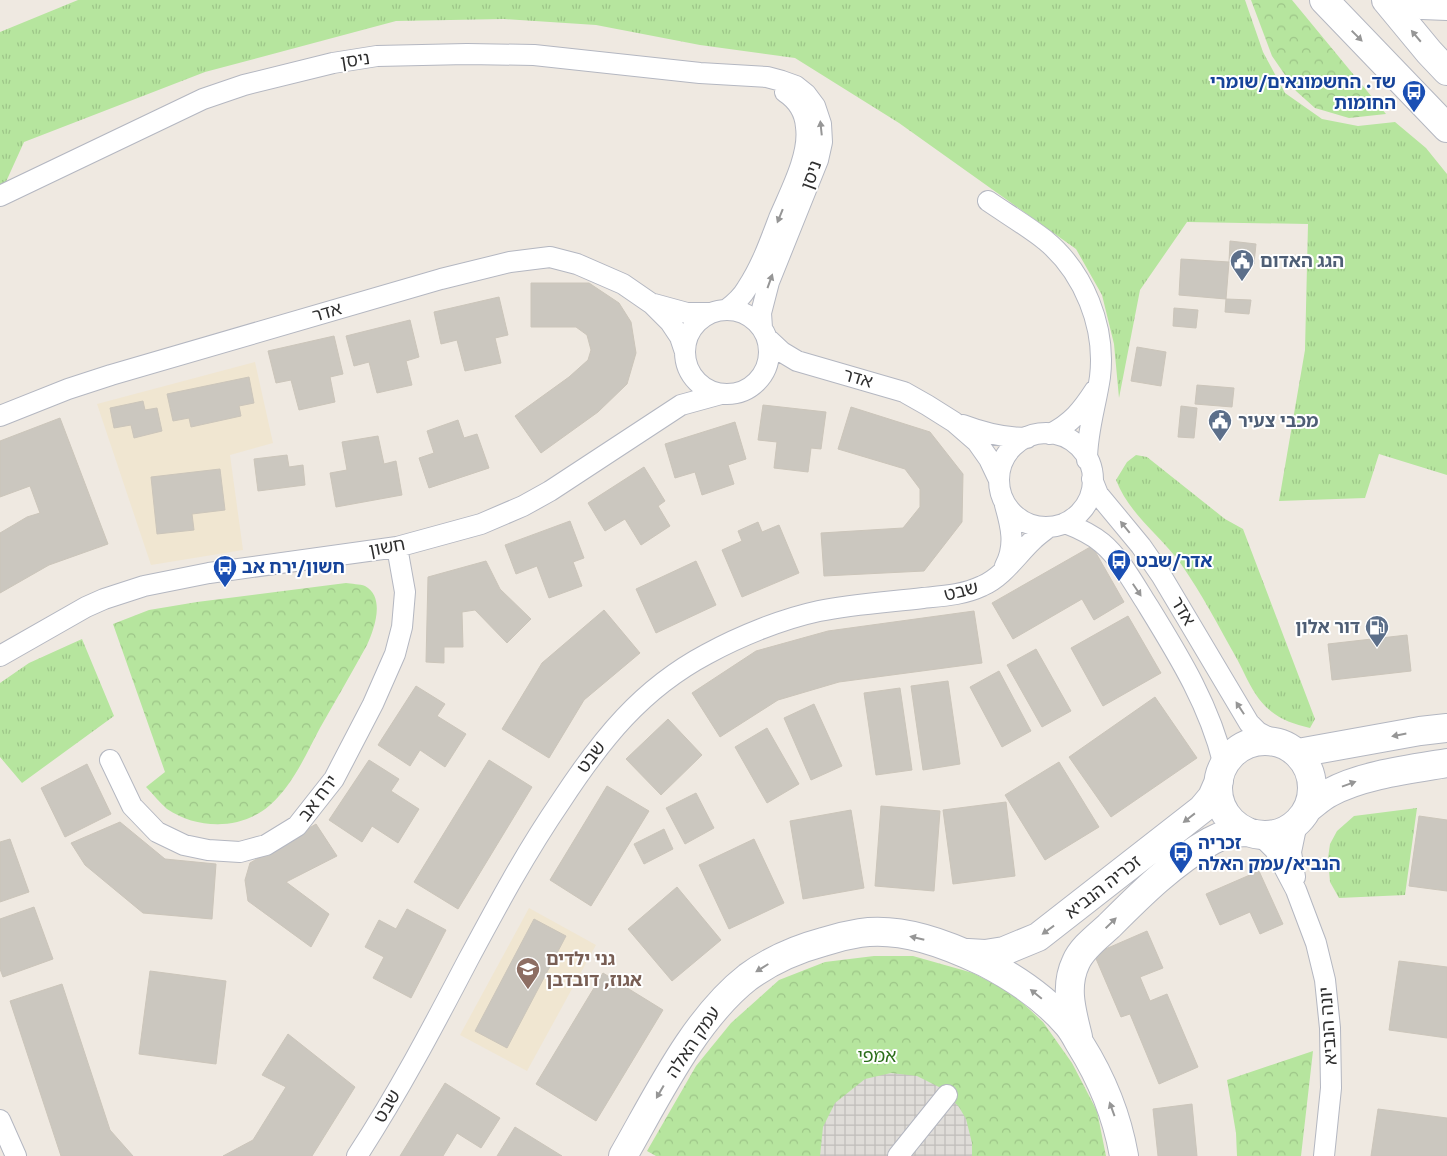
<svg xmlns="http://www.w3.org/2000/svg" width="1447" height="1156" viewBox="0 0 1447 1156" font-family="'Golos Text','Noto Sans Hebrew',sans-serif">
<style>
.education{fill:#f0e6d1}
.grass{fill:url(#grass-tufts)}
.forest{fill:url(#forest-crowns)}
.plaza{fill:url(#plaza-grid)}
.building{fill:#cbc7bf;stroke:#cbc5ba}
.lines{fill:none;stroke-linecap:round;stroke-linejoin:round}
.street-casing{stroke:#b4b7c1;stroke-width:22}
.secondary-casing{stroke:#b4b7c1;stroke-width:30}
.street{stroke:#fff;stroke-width:20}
.secondary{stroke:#fff;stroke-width:28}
.oneway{fill:#969696}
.labels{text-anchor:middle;stroke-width:4;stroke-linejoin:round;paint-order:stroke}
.street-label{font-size:18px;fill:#2e2e2e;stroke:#fff}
.transit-label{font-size:18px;font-weight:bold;fill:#164399;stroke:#fff;text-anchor:start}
.service-label{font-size:18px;font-weight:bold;fill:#4e5e75;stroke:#fff;text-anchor:start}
.education-label{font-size:18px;font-weight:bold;fill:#785e54;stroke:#fff;text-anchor:start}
.park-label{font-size:18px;fill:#2c6e1b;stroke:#fff}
</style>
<defs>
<pattern id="grass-tufts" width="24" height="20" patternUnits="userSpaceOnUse" patternTransform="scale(1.25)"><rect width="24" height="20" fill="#b6e59e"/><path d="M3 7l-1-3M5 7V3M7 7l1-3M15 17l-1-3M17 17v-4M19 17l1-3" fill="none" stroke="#9dc588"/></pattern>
<pattern id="forest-crowns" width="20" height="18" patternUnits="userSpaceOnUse" patternTransform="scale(1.25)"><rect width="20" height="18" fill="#b6e59e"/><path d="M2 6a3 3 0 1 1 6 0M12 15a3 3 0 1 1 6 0" fill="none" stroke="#9dc588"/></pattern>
<pattern id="plaza-grid" width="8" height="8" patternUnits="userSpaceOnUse" patternTransform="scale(1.25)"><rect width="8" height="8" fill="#dfdcd8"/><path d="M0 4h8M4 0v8" fill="none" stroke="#c0bdba"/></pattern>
</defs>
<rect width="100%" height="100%" fill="#efe9e1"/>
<!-- education -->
<path class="education" d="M255 362 273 443 230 455 243 550 151 565 97 404Z
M529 908 596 945 527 1071 460 1035Z"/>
<!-- grass -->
<path class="grass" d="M78 0H1245L1263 52 1285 93 1322 119 1358 126 1395 122 1426 148 1447 174V475L1379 454 1365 498 1279 501 1305 350 1308 224 1187 222 1140 290 1119 398 1114 344 1102 295 1076 249 899 123 795 58 700 45 596 25 504 19 396 21 205 72 24 142 0 195V32Z
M1136 455 1147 457 1225 519 1243 529 1315 719 1310 728C1289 723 1273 717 1259 699 1250 687 1244 672 1237 659 1219 627 1202 594 1181 564 1160 535 1129 514 1116 480L1127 462Z
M82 639 114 716 22 783 0 757V683L29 663Z
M1417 808 1405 895 1339 898 1330 882 1328 858 1330 844 1337 831 1354 816Z"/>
<!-- forest -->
<path class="forest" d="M1251 0H1292L1386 114 1349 118 1315 108 1296 91 1272 56Z
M346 583C351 584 360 584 365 586 386 597 374 630 367 645 352 672 336 700 320 728 306 754 293 785 270 805 242 830 198 830 167 809 160 803 153 794 146 787L165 772 113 624 149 610 197 602Z
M874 956H913L973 973 1013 994 1043 1022 1072 1063 1097 1111 1106 1156H656L647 1151 696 1066 731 1023 779 980 825 962Z
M1313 1051 1301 1156H1237L1236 1133 1227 1080Z"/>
<!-- plaza -->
<path class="plaza" d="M891 1073 917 1076 941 1088 959 1107 966 1119 972 1143V1156H820L823 1127 835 1103 865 1079Z"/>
<!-- building -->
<path class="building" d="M1230 241 1256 244 1254 264 1229 262Z
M1181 259 1229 262 1226 299 1179 295Z
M531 283H589L619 303 631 322 636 353 627 384 598 412 541 453 515 416 569 377 588 360 591 350 587 335 576 327H531Z
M499 297 508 335 495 338 501 363 465 371 457 340 441 344 434 312Z
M1226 299 1251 300 1249 314 1225 312Z
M1174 308 1198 310 1196 328 1173 326Z
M410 320 419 357 406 361 412 385 377 393 369 362 354 366 346 336Z
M334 336 343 374 330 377 335 402 299 410 291 380 276 383 268 351Z
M1137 347 1166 352 1161 386 1131 381Z
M249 377 254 403 239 406 241 416 191 427 189 418 173 421 167 394Z
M1197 385 1234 388 1232 407 1195 404Z
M143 401 145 410 157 408 162 431 134 438 131 425 114 428 110 408Z
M763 405 826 412 821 449 811 448 808 472 774 468 777 442 758 440Z
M1181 406 1197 408 1194 438 1178 437Z
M851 407 930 432 963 474 962 522 924 571 824 576 821 533 903 528 920 507V489L905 469 838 449Z
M60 418 108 544 49 565 0 593V533L27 517 40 513 30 486 0 497V441Z
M458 420 464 438 477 434 489 468 429 488 419 458 434 453 427 431Z
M735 422 746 459 728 465 734 484 702 495 695 472 675 478 665 444Z
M378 436 384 464 396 461 402 495 336 507 330 473 347 470 342 442Z
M287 455 289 467 303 465 305 485 258 491 254 459Z
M644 467 665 501 658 506 670 526 641 545 625 519 605 531 588 503Z
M220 469 225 510 192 514 194 530 157 534 151 477Z
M570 521 584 558 573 562 582 586 549 598 537 566 516 574 505 545Z
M758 522 762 532 779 525 799 573 742 597 722 550 742 541 738 531Z
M1092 546 1124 602 1094 620 1082 599 1013 639 992 603Z
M486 561 500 589 531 619 507 643 475 610 462 612 463 647H444V663L426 662 428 577Z
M696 561 716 605 656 633 636 589Z
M604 610 640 653 584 700 549 758 502 729 542 663Z
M974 611 982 663 839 682 778 700 720 737 692 693 756 651 828 631Z
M1128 616 1161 673 1103 706 1071 648Z
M1407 635 1411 671 1332 680 1328 644Z
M1036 649 1071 711 1042 727 1007 665Z
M999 671 1031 731 1002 747 970 687Z
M948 681 960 764 923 770 911 686Z
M416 686 445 704 437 716 466 734 445 767 420 750 410 766 378 745Z
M900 688 912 770 876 775 864 693Z
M1155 697 1197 758 1111 817 1069 757Z
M814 704 842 766 811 780 784 718Z
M668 719 702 755 661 795 626 759Z
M767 728 799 784 767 803 735 747Z
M369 760 399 779 391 791 419 809 398 843 372 826 362 842 329 820Z
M489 760 532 787 458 909 414 882Z
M1059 762 1099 827 1045 860 1005 795Z
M87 764 111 814 65 837 41 788Z
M607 786 649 811 591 906 550 880Z
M696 793 714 828 685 844 666 808Z
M1006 802 1015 876 953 884 943 810Z
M881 806 940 811 934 891 875 886Z
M851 810 864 888 803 899 790 821Z
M1419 816 1447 820V891L1409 886Z
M120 822 165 859 216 864 212 919 143 913 85 865 71 843Z
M316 824 337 856 286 882 329 914 311 947 248 901 245 880 250 863Z
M664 829 673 849 644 864 634 844Z
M10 839 29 892 0 902V842Z
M754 839 784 903 729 929 699 865Z
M1259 871 1283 924 1260 934 1250 912 1220 925 1206 894Z
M677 887 721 940 672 981 628 929Z
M34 907 53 959 3 977 0 969V919Z
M407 909 446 930 411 998 373 978 384 957 365 947 379 920 396 929Z
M534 919 566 936 507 1048 475 1031Z
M1147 931 1163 968 1140 977 1150 1001 1167 994 1198 1067 1159 1084 1130 1014 1121 1017 1094 954Z
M1399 961 1447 967V1038L1389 1030Z
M150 971 226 981 216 1064 139 1054Z
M603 973 663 1010 596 1121 536 1084Z
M62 984 110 1130 133 1156H61L10 1001Z
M288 1034 355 1087 312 1156H223L253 1140 286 1087 262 1075Z
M445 1083 500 1118 481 1148 457 1133 443 1156H400Z
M1192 1104 1197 1156H1158L1153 1109Z
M1378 1109 1447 1118V1156H1371Z
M515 1127 562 1156H497Z"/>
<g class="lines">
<!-- street casing -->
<g class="street-casing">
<path id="street" d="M1396 0 1422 9 1447 10
M0 196 203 99 244 85 333 63 377 56 467 54 534 55 700 73 767 77 782 81 796 86 806 94 815 106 821 124 822 142 818 160 769 282 761 313 762 328
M988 201C1007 214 1027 226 1045 240 1084 272 1106 327 1100 377 1096 405 1087 431 1087 460
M654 304 687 313H710
M685 352a42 42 0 1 1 84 0a42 42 0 1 1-84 0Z
M726 310C734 304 742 297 747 288 761 267 770 242 779 218 790 192 810 155 806 127 805 112 797 100 785 92
M767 338 782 352 797 361 904 392 927 405 954 422 977 442 989 459 999 480
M0 416 68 389 111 375 441 279 510 262 550 257 577 264 623 284 652 304 670 322 680 337 685 352
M963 425C984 433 1004 438 1027 438
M999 480a47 47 0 1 1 94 0a47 47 0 1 1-94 0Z
M1050 434C1072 423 1082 410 1095 390
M1092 479 1098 494 1141 546 1161 575 1249 723 1258 732 1275 741
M1065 523C1078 528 1090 533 1102 543 1119 557 1133 582 1145 601 1177 653 1210 705 1224 766
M1005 566C1016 546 1011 526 1005 505
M0 656 86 607 104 599 144 586 209 573 397 547 481 524 523 506 550 491 681 405 721 394
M110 760 132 806 157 832 184 845 208 850 240 852 266 845 297 826 334 779 373 704 395 654 402 627 405 592 397 547
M1260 835 1275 850 1296 890 1316 943 1325 980 1330 1028 1331 1088 1324 1156
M1295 877 1291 852 1297 823
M0 1120 16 1156
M357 1156C398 1093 433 1027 468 960 497 906 526 852 561 801 601 740 641 689 707 654 740 636 782 619 819 611 853 604 889 602 923 598 943 596 963 595 982 586 1003 577 1017 555 1033 540 1038 535 1044 531 1049 527
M898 1156 947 1095"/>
</g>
<!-- secondary casing -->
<g class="secondary-casing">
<path id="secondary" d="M1324 0 1447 128
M1386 0 1429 52 1447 71
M1218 788a47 47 0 1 1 94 0a47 47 0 1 1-94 0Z
M1298 753 1420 731 1447 728
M1307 809C1314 804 1321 797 1329 793 1361 775 1411 769 1447 763
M968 953 985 954 1004 951 1038 937 1202 809 1212 797 1219 781
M1078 1037C1072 1012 1064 987 1076 962 1082 948 1097 937 1109 926 1140 895 1173 862 1211 841 1223 834 1235 832 1248 832
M623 1156C657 1097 694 1019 748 977 770 961 797 949 823 942 835 938 847 935 860 933 902 927 946 944 984 962 1015 978 1045 998 1068 1025 1073 1031 1076 1037 1080 1044 1102 1079 1117 1116 1124 1156"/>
</g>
<!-- street -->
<use href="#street" class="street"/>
<!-- secondary -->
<use href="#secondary" class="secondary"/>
</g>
<!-- one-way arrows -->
<defs><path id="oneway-solid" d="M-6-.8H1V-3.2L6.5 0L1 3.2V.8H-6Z" transform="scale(1.25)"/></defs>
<g class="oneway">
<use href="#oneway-solid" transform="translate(1357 36) rotate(45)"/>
<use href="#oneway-solid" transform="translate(1416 36) rotate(-130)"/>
<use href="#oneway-solid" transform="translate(821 128) rotate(-96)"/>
<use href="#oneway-solid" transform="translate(780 216) rotate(112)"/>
<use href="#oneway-solid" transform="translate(770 281) rotate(-70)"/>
<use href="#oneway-solid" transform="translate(1125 527) rotate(-129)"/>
<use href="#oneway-solid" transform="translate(1137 590) rotate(56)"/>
<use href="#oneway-solid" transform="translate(1240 708) rotate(-123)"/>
<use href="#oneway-solid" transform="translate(1399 735) rotate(169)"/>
<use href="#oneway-solid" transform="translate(1349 784) rotate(-20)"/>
<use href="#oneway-solid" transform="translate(1189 818) rotate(142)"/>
<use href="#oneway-solid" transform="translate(1111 923) rotate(-44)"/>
<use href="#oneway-solid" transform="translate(1048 930) rotate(144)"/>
<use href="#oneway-solid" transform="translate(917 938) rotate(-167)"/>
<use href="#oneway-solid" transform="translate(762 968) rotate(148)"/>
<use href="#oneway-solid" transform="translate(1036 994) rotate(-141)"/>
<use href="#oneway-solid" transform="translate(660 1092) rotate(120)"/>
<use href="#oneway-solid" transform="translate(1112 1109) rotate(-110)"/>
</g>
<!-- icons -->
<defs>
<g id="bus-pin" transform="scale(1.25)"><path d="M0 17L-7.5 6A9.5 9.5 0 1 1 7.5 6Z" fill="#1a4fb4" stroke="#fff"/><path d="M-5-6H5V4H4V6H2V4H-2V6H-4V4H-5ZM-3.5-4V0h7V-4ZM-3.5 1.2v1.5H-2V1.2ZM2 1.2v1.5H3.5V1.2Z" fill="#fff"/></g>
<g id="civic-pin" transform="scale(1.25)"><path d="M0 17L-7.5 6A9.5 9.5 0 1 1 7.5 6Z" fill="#5c6f8a" stroke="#fff"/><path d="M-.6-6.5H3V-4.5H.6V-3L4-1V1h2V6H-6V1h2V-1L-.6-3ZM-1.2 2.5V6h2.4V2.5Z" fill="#fff"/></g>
<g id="fuel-pin" transform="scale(1.25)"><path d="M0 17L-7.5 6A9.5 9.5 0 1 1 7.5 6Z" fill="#5c6f8a" stroke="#fff"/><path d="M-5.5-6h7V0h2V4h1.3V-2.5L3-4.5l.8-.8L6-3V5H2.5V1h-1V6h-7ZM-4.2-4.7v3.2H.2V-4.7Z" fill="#fff"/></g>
<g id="school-pin" transform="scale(1.25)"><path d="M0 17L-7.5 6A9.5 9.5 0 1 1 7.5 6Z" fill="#8d6e63" stroke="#fff"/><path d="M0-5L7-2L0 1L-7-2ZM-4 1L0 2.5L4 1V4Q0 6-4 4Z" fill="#fff"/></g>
</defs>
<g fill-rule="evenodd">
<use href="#bus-pin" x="1414" y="92"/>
<use href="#civic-pin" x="1242" y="261"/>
<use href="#civic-pin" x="1220" y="421"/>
<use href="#bus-pin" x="1119" y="561"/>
<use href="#bus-pin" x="225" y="567"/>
<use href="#fuel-pin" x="1377" y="627"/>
<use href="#bus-pin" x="1181" y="853"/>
<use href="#school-pin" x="528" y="969"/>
</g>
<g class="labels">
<!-- street labels -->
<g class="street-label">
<text transform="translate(355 60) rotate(-9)" y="6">ניסן</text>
<text transform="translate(811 175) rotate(-70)" y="6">ניסן</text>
<text transform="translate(327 312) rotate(-16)" y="6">אדר</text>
<text transform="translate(858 378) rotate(16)" y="6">אדר</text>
<text transform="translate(387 547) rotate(-11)" y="6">חשון</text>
<text transform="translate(961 591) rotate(-14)" y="6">שבט</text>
<text transform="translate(1183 611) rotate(59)" y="6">אדר</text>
<text transform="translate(591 757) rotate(-53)" y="6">שבט</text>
<text transform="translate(318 798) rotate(-53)" y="6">ירח אב</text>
<text transform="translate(1103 887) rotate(-38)" y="6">זכריה הנביא</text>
<text transform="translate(1328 1026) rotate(-94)" y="6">יונה הנביא</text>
<text transform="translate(693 1042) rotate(-56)" y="6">עמק האלה</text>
<text transform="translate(387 1106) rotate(-60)" y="6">שבט</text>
</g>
<!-- transit labels -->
<g class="transit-label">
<text x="1396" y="88" text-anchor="end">שד. החשמונאים/שומרי<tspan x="1396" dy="21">החומות</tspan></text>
<text x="1136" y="567">אדר/שבט</text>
<text x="242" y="573">חשון/ירח אב</text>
<text x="1198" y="849">זכריה<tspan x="1198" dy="21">הנביא/עמק האלה</tspan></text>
</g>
<!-- service labels -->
<g class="service-label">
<text x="1260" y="267">הגג האדום</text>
<text x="1238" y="427">מכבי צעיר</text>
<text x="1360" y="633" text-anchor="end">דור אלון</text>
</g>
<!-- education labels -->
<g class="education-label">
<text x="546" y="965">גני ילדים<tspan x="546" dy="21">אגוז, דובדבן</tspan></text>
</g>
<!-- park labels -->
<g class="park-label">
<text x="877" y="1062">אמפי</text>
</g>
</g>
</svg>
